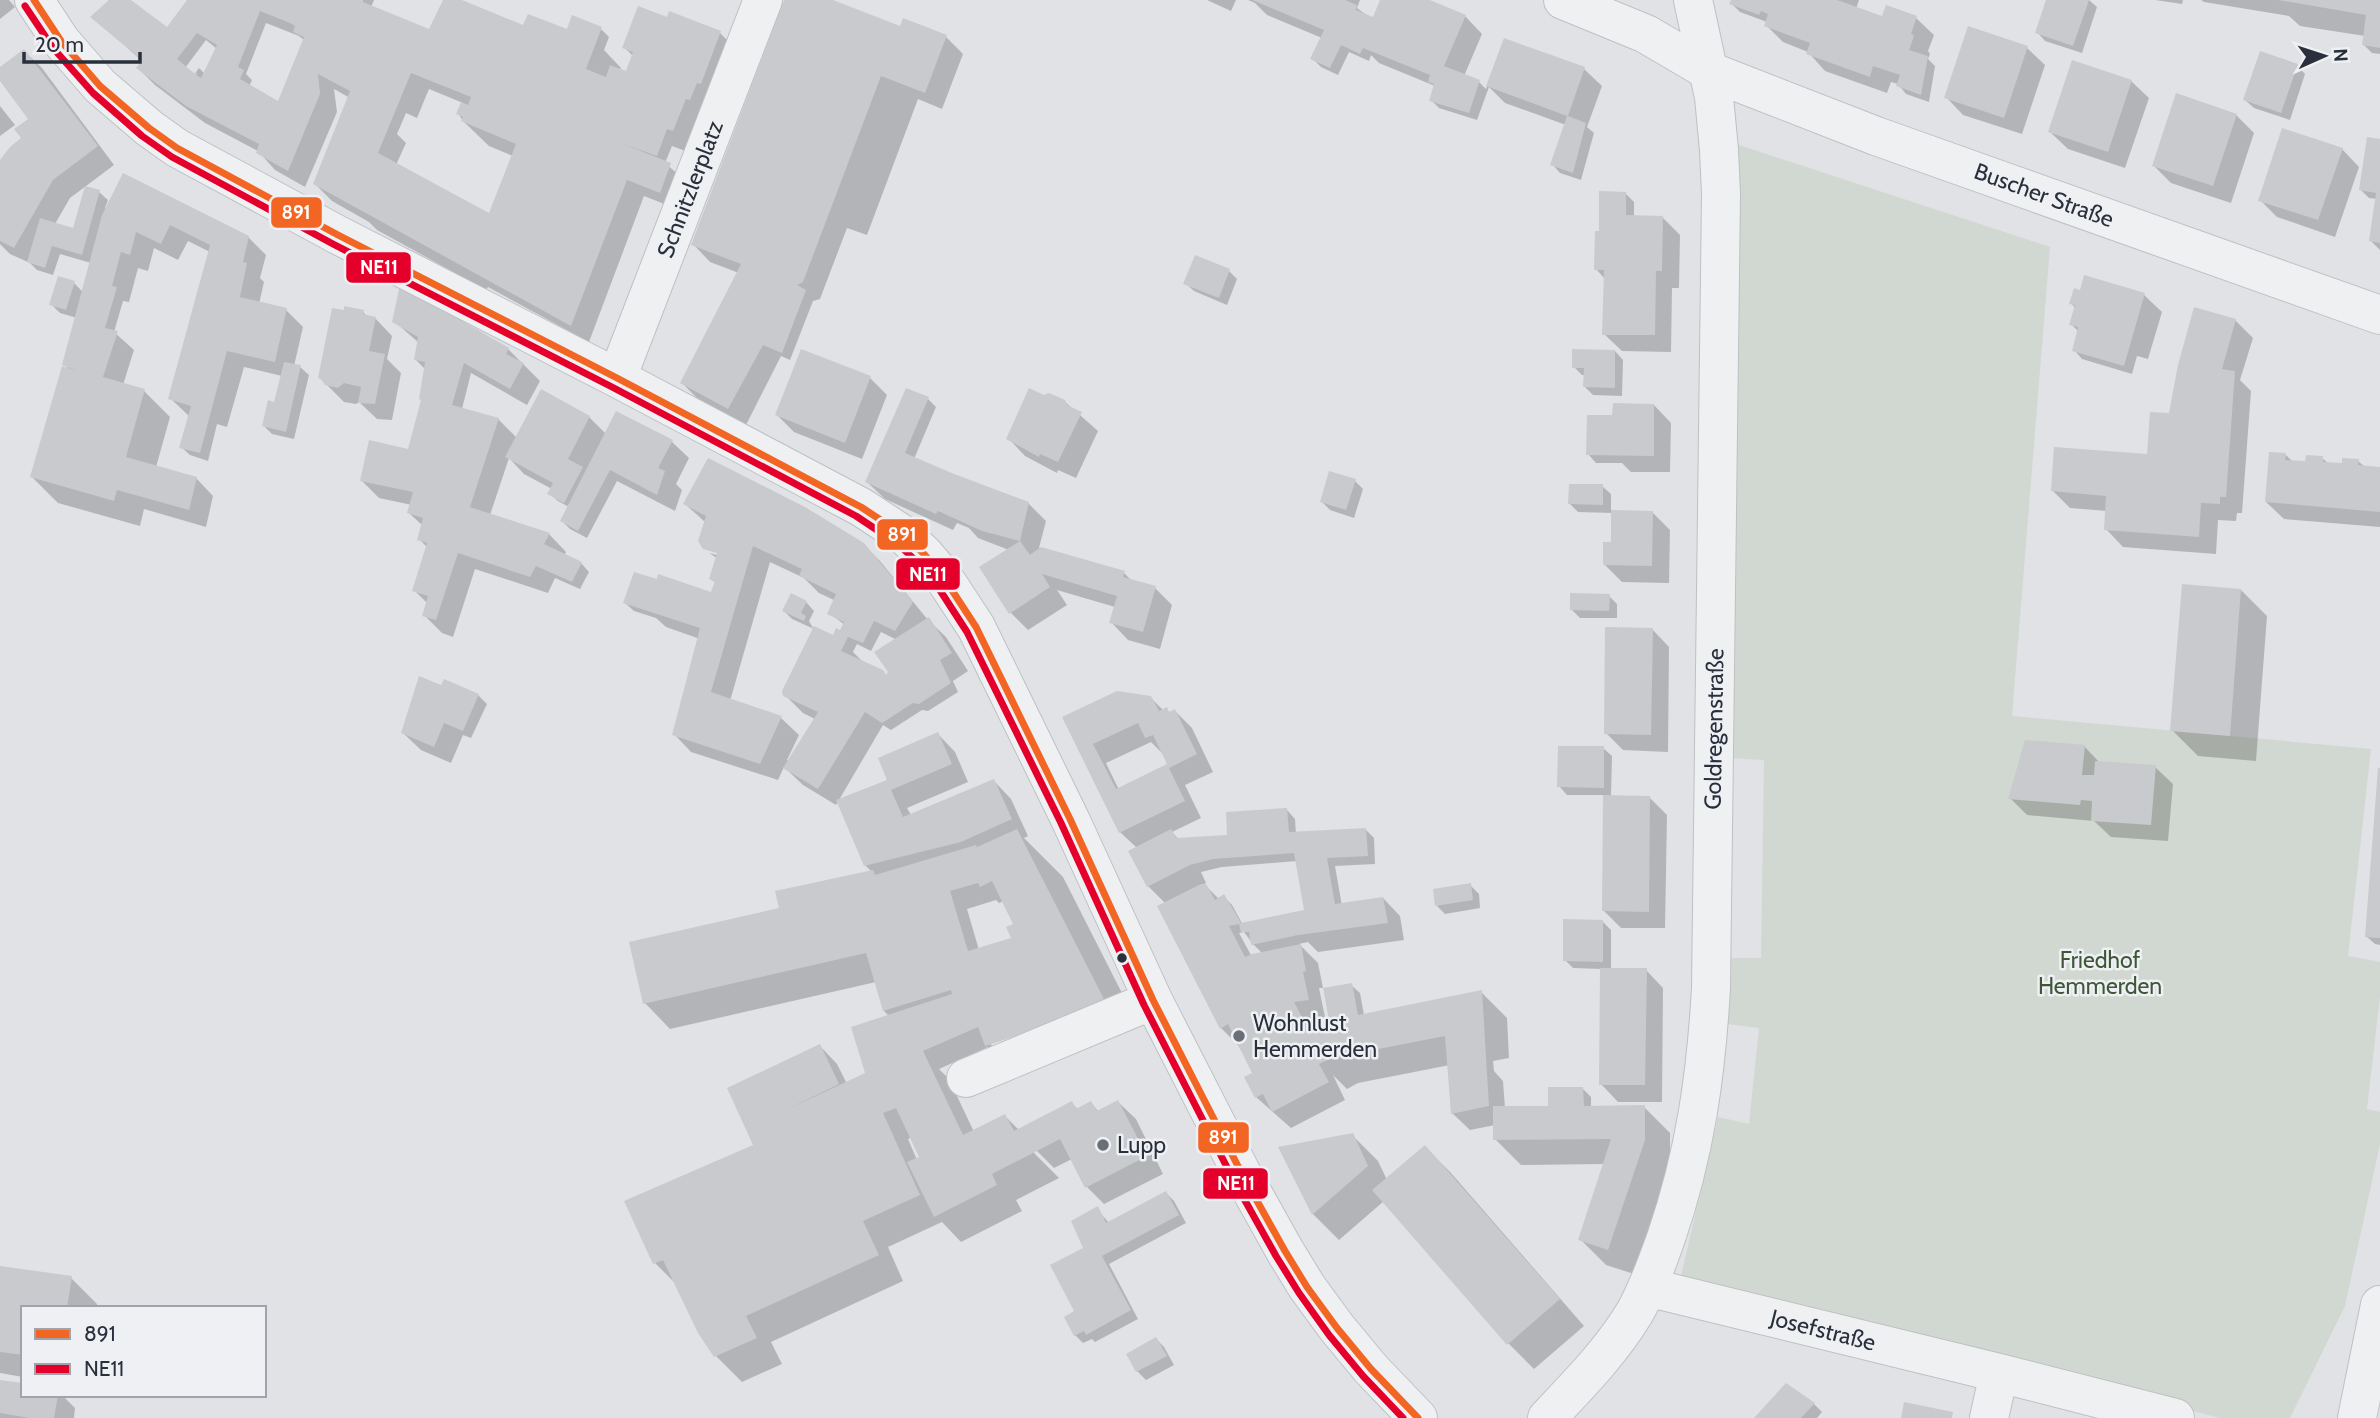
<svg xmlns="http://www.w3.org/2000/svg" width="2380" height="1418" viewBox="0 0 2380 1418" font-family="Cabin,sans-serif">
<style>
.green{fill:#d1d8d1}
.shadow{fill:#0003;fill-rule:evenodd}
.building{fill:#c8cacd;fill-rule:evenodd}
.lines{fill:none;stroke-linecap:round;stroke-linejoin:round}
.minor-casing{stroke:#bec0c3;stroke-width:40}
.minor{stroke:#eff0f2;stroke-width:38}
.bus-1-casing{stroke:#eef0f4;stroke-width:12}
.bus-2-casing{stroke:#eef0f4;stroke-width:12}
.bus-1{stroke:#f26522;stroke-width:7}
.bus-2{stroke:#e4002b;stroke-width:7}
.bus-dot{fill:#29303c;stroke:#eef0f4;stroke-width:2.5}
.poi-dot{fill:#696e77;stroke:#eef0f4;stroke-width:2.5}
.labels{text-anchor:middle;stroke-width:5;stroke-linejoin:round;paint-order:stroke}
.street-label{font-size:23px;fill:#29303c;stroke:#eef0f4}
.park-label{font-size:23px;fill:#3d5737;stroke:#eef0f4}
.poi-label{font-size:23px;fill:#29303c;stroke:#eef0f4;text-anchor:start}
.line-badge{stroke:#eef0f4;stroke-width:2.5}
.badge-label{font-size:19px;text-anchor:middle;font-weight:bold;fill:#fff}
</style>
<rect width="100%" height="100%" fill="#e0e2e5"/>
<!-- green -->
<path class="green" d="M1733 143 2050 247 2012 716 2371 749 2348 956 2380 962V996L2367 1109 2380 1112V1144L2345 1306 2290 1418H2220L1680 1280 1718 1117 1749 1124 1759 1028 1727 1024 1728 958H1761L1764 760 1728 758Z"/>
<!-- shadow -->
<path class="shadow" d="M0 0H9L15 7 0 19Z
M111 0H129L167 29 189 0H374L371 7 430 31 445 0H457L522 26 575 34 601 29 609 37 604 50 621 68 620 71 627 74 633 56 624 47 668 20 720 33 746 59 699 156 672 146 665 163 687 182 677 209 644 196 589 342 488 287 486 290 377 230 369 222 332 201 315 184 350 98 334 89 337 112 305 187 275 170 258 151 205 123 155 85 138 68 143 62 93 17ZM266 23 299 36 305 41 278 103 249 87 252 80 246 74ZM206 40 217 49 205 74 199 68 194 75 185 68ZM429 89 463 103 458 113 463 121 489 146 513 156 489 216 396 165 406 143 397 134 406 113 417 118Z
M786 0H828L899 27 946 37 963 54 942 109 918 99 867 235 847 228 820 299 813 301 790 360 781 356 746 425 699 400 682 383 739 273 710 262 693 244Z
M1207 0H1236L1231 11Z
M1248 0H1360L1357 8 1373 20 1382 0H1426L1465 16 1482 34 1464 76 1479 82 1486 89 1505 40 1584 69 1602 86 1587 127 1594 133 1581 180 1560 173 1552 164 1566 125 1505 103 1489 87 1477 120 1439 108 1431 100 1435 86 1379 63 1371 55 1369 61 1349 52 1338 75 1321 67 1313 59 1322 38 1267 15 1255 3Z
M1732 0H1859L1856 9 1883 18H1916L1934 35 1928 51 1930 54 1928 59 1935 66 1929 102 1906 94 1898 84 1891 82 1887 93 1825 71 1808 52 1783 42 1766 25 1767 22 1740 12 1731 3Z
M2047 0H2089L2097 7 2082 53 2045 41 2037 32Z
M2155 0H2183L2182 4Z
M2201 0H2380V54L2372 53 2363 44 2365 36 2300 26 2289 16 2204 2Z
M2027 48 2045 65 2022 134 1963 115 1946 97Z
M24 51 42 68 114 165 70 198 55 224 74 230 99 192 108 200 105 208 107 209 248 237 266 255 260 278 264 282 259 304 286 310 303 327 294 366 300 367 309 375 294 439 272 434 264 426 275 404 282 376 244 367 227 427 217 424 208 461 190 455 181 447 190 417 170 398 210 252 188 241 178 260 154 248 148 271 138 268 129 302 123 301 114 332 134 350 123 385 144 391 170 417 156 467 196 478 213 496 206 527 144 509 140 526 58 503 32 477 70 370 64 364 77 318 60 313 51 304 74 283 84 293 91 263 60 254 53 275 37 270 30 263 10 254 0 244V164L23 139 31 119 0 78V69Z
M2297 66 2305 74 2290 120 2254 108 2245 100Z
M2131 81 2149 98 2125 168 2068 149 2050 132Z
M0 106 15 125 0 136Z
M2236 115 2254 133 2231 203 2171 183 2154 166Z
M2380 141V250L2370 240 2377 199 2369 198 2361 190Z
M2342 149 2359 167 2335 237 2277 217 2260 200Z
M1626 194 1634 202V217H1662L1680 235 1679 288H1672L1671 352 1622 351 1604 334 1605 279 1596 269 1603 233Z
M1229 271 1237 279 1227 305 1194 291 1185 283Z
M2144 295 2162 312 2148 359 2137 356 2132 374 2082 359 2074 350 2079 332 2071 324 2076 309 2071 303Z
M363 312 368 317 375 318 392 336 387 359 401 373 392 420 377 419 359 402 356 404 344 402 320 378Z
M2235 320 2253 338 2240 380 2251 391 2242 513H2237L2236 521 2218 520 2216 554 2123 547 2106 529 2107 511 2070 508 2053 491 2149 456 2171 415Z
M394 321 508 349 540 381 527 405 471 373 462 409 498 419 517 438 589 417 606 434 671 441 689 458 676 484 682 490 675 511 617 481 587 538 570 529 562 521 569 507 558 501 549 493 552 489 524 474 509 458 490 515 549 534 566 552 564 556 581 563 589 572 580 589 555 578 548 593 475 569 453 637 442 633 424 615 428 604 414 590 427 547 419 539 423 526 409 513 412 505 379 498 362 481 410 451 423 401 425 369 416 360 419 343Z
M1615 351 1623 360 1622 396 1593 395 1585 387V375H1582L1574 367Z
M870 378 887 395 862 459 794 432 777 415Z
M1043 396 1064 401 1098 431 1076 478 1058 470 1057 473 1025 456 1008 438Z
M928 399 936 407 914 459 1028 503 1046 521 1039 548 1124 573 1133 582 1155 588 1172 605 1160 649 1128 640 1111 622 1115 607 1057 590 1067 605 1028 630 1011 613 1009 550 978 538 969 528 957 523 953 530 885 499 867 482Z
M1654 405 1671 423 1670 472H1631L1622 463H1596L1588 454Z
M2286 455 2293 462 2307 463 2322 458 2329 464 2343 465 2358 461 2365 467 2380 468V460V527L2284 519 2266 502Z
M1355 481 1363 489 1354 518 1330 510 1322 502Z
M1602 486 1611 494V512L1653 513 1670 530 1669 583 1622 582 1605 565 1612 544 1613 513 1578 512 1570 504Z
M685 504 863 544 880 561 928 620 946 637 968 671 953 681 958 692 928 711 922 710 891 730 883 725 836 805 803 785 784 767 778 780 691 752 674 734 700 639 666 627 656 618 634 611 625 603 712 595 716 583 711 579 717 558 709 553 725 557 726 554 704 548 705 522ZM770 562 804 578 819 593 836 601 829 613 845 625 841 632 840 641 813 628 809 621 814 611 806 602 784 611 792 619 814 629 785 695 803 713 815 719 789 761 787 760 799 735 781 718 730 701ZM881 632 897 640 887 677 862 661 853 652 857 644 871 651Z
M2241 590 2267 616 2256 761 2198 756 2172 730Z
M1609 596 1617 604V618H1580L1572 610Z
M1652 629 1669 647 1668 752 1623 750 1606 733Z
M449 691 478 695 487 704 471 738 463 735 451 763 421 750 403 733Z
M1150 697 1163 710 1166 709 1170 713 1175 711 1192 728 1213 772 1185 785 1201 818 1172 832 1179 840 1229 837 1287 810 1295 819 1296 834 1366 830 1374 838 1375 864 1335 866 1342 906 1383 898 1400 916 1404 940 1318 952 1308 942 1299 944 1318 963 1323 988H1319L1325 1017 1310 1020 1313 1025 1331 1022 1351 985 1360 993 1364 1015 1481 992 1507 1018 1509 1058 1493 1061 1494 1071 1503 1081 1505 1108 1550 1107 1582 1088 1591 1097V1107H1644L1670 1133V1167L1634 1274 1606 1265 1580 1239 1605 1164 1521 1165 1495 1139V1125L1470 1130 1452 1113 1450 1065 1358 1083 1347 1089 1333 1075 1345 1100 1291 1128 1256 1097 1255 1074 1238 1045 1221 1028 1165 903 1148 886 1137 848 1120 832 1079 750ZM1151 742 1164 755 1169 765 1119 790 1106 763ZM1297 861 1308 912 1243 925 1232 905 1224 897 1219 899 1204 884 1206 883 1201 872 1222 867ZM1244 932 1253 944 1264 955 1252 957 1239 933Z
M938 734 955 752 968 782 907 808 911 815 994 781 1011 799 1028 836 1024 838 1063 877 1125 999 1012 1071 988 1047 939 1069 949 1079 974 1132 1005 1116 1019 1130 1072 1103 1078 1110 1091 1103 1099 1112 1118 1102 1136 1119 1163 1174 1104 1204 1087 1187 1072 1159 1054 1168 1055 1169 1036 1150 1034 1153 1059 1178 1016 1200 1022 1211 961 1242 942 1222 888 1247 903 1281 771 1342 782 1364 742 1382 716 1356 678 1286 655 1263 755 1145 820 1046 837 1064 847 1084 867 1074 890 1017 884 1011 876 982 670 1029 645 1003 781 909 872 872 865 865 890 781ZM996 900 999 903 1004 901 1016 924 1013 939 979 950 967 909ZM1030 1030 1031 1033 992 1046 990 1043ZM912 1137 922 1157 917 1160 908 1139Z
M2084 746 2100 763 2155 767 2173 784 2168 841 2111 837 2094 821 2027 815 2010 798Z
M1603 748 1612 756 1611 797H1649L1667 815 1665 928H1621L1603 910 1605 795H1567L1559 786Z
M2380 766V945L2375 944 2366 936Z
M1470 885 1479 894 1480 908 1445 914 1437 906Z
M1603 922 1611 930V970H1646L1663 988 1662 1102H1618L1601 1084 1602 969 1573 968 1565 960Z
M1352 1135 1378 1161 1387 1180 1425 1147 1451 1173 1584 1326 1534 1369 1509 1344 1384 1201 1339 1240 1313 1214 1281 1148Z
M1166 1193 1174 1201 1186 1223 1109 1264 1138 1319 1095 1342 1092 1339 1083 1343 1075 1335 1076 1312 1085 1249 1097 1209 1109 1223Z
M0 1267 71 1278 97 1304V1308H23V1377L0 1373Z
M1156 1339 1164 1347 1174 1365 1146 1380 1137 1371 1128 1354Z
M0 1382 23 1395H62L75 1408 74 1418H0Z
M1786 1385 1814 1404 1822 1412 1817 1418H1757Z"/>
<!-- building -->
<path class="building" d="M109 0H131L167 27 187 0H363V2L429 29 443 0H462L523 25 528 14 567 29 572 15 602 27 586 69 606 77 610 65 626 71 633 52 622 48 638 6 667 17 669 11 721 31 701 84 697 83 690 100 686 99 673 131 667 129 657 156 623 144 671 163 660 193 627 180 571 326 313 184 350 91 318 74 320 94 288 171 256 153 259 144 186 106 136 68 142 60 90 17ZM260 11 290 23 295 26 293 32 304 37 278 101 240 79 244 70 238 67ZM197 33 217 45 201 78 196 75 198 73H194L177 59ZM411 73 471 97 468 105 461 102 456 114 463 117 461 121 516 144 489 213 378 153Z
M784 0H833L900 26 903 18 947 35 925 93 881 76 803 282 797 285 806 290 782 353 763 345 728 409 680 383 741 264 691 245Z
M1252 0H1345L1357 5 1356 10 1373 17 1380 0H1430L1466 15 1444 66 1480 80 1469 113 1429 101 1434 84 1428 82 1430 75 1363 48 1360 54 1341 45 1330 68 1310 59 1324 30Z
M1731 0H1837L1882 16 1886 5 1917 16 1911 34 1914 35 1913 39 1909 50 1928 56 1921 95 1896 86 1900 75 1873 66 1870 77 1806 54 1810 43 1764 26 1768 14 1761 11 1759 15 1729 4Z
M2046 0H2089L2073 46 2035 33Z
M2278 0H2380V48L2362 45 2366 15Z
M1968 26 2028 46 2004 118 1944 98Z
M1504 38 1585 67 1568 116 1586 123 1573 173 1550 165 1567 116 1486 86Z
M24 49 98 146 53 180 14 248 0 241V160L10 147 21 138 14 129 28 119 0 81V67Z
M2260 51 2298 64 2281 113 2243 100Z
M2072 60 2132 80 2108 152 2048 132Z
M2176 93 2237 114 2213 186 2152 166Z
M2282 128 2343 148 2318 220 2258 201Z
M2367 137 2380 139V243L2369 241 2376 193 2359 190Z
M123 173 249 236 243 262 247 263 240 297 287 308 275 362 227 351 200 453 179 448 191 406 168 399 210 245 170 225 161 244 136 232 130 255 121 252 112 286 117 287 105 328 118 331 103 377 145 389 126 457 197 477 189 510 117 490 114 501 30 477 62 366 78 371 62 365 102 215Z
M85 186 100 190 82 255 52 246 45 268 27 262 40 218 73 228Z
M1599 191 1626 192V215L1663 216 1662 271H1656L1655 335H1602L1604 270H1594L1595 231H1599Z
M1195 255 1230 269 1219 298 1183 284Z
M2084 275 2145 293 2124 366 2072 351 2078 327 2069 325 2075 305 2069 304 2074 288 2080 290Z
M58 276 75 281 66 310 49 305Z
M400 285 509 348 506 354 524 363 510 389 464 363 452 405 499 418 470 507 550 533 544 544 582 562 572 582 536 566 530 577 458 553 436 620 422 616 428 596 412 591 427 543 417 540 423 518 407 513 413 492 360 481 369 440 408 449 421 400 419 399 425 362 414 360 418 337 392 322Z
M344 306 364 310 363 314 376 317 369 351 385 354 375 404 358 403 361 387 344 383 338 388 325 385 321 379 318 378 332 308 344 310Z
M2194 307 2236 319 2222 369 2235 371 2226 497H2220V504L2201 503 2199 537 2104 530 2106 496 2051 491 2054 447 2147 454 2150 412 2169 413 2178 365Z
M801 349 871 376 845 443 775 415Z
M1572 349 1615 350V388L1583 387 1584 368H1572Z
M284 362 301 365 286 432 262 426 268 400 274 402Z
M906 388 929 397 905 453 954 474 1029 502 1020 541 1030 555 1041 547 1125 571 1123 577 1156 586 1143 632 1109 623 1117 596 1042 574 1050 587 1009 614 979 567 1020 541 982 531 938 511 936 514 865 482Z
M1029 388 1044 395 1049 393 1065 400 1067 405 1082 412 1058 462 1040 454 1039 457 1006 439Z
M541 389 590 416 568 459 583 467 564 503 547 494 553 483 505 457Z
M1613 403 1654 404V456L1586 455 1587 415H1612Z
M616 411 673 440 658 468 665 471 657 495 610 470 578 531 560 521Z
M2269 452 2286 453 2285 460 2305 461 2306 455 2323 456V462L2342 463V458L2359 459 2358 465 2380 467V512L2265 502Z
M708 458 805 507 864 543 913 602 895 631 874 621 863 643 848 637 841 651 883 670 886 675 888 672 874 652 929 617 952 653 940 660 951 683 919 704 913 703 882 723 865 712 818 789 783 768 818 712 783 696 782 691 814 626 833 635 836 628 840 630 844 622 827 614 836 594 799 576 802 569 753 546 711 692 782 716 760 764 672 735 700 628 623 603 634 572 657 579 658 574 711 592 715 581 709 579 717 553 703 549 698 541 706 516 683 504Z
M1329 471 1356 479 1346 510 1320 502Z
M1569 484H1603V505L1568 504Z
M1611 510 1653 511 1652 566 1603 565V542H1611Z
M2182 584 2241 589 2230 736 2170 731Z
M791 593 807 601 801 613 806 616 804 621 782 611Z
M1570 593 1610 594 1609 611 1570 610Z
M1605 627 1653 628 1651 735 1604 734Z
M419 676 441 685 444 679 479 694 463 731 444 723 434 747 401 733Z
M1117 691 1151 696 1159 711 1167 707 1169 712 1175 709 1197 754 1169 768 1185 801 1119 833 1062 717ZM1138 723 1145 738 1153 735 1167 764 1116 789 1093 744Z
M938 732 952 764 891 790 903 817 994 779 1012 819 961 842 864 866 836 800 887 780 878 758Z
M2025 740 2085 745 2082 775H2094L2095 761 2156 765 2151 825 2091 821 2092 801 2081 800 2080 805 2008 799Z
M1558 746H1604V788L1557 787Z
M2378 768H2380V938L2365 937Z
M1603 795 1650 796 1649 912 1602 911Z
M1287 808 1289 832 1366 828 1368 856 1327 858 1335 904 1383 897 1388 923 1298 935 1251 945 1249 932H1241L1239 924 1229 926 1245 957 1252 954 1301 944 1306 971 1303 972 1309 1000 1294 1002 1306 1025 1329 1020 1323 988 1352 983 1358 1015 1482 990 1489 1106 1451 1114 1445 1036 1332 1058 1319 1064 1329 1082 1272 1112 1263 1094 1255 1098 1244 1077 1252 1073 1228 1024 1220 1029 1157 906 1201 884H1206L1215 900 1224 894 1241 923 1304 910 1294 853 1213 859 1190 865 1147 887 1128 851 1171 829 1176 838 1227 835 1226 812Z
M1017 829 1105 1001 1067 1019 985 1046 978 1027 923 1051 963 1135 1005 1114 1014 1131 1072 1101 1076 1109 1091 1101 1097 1111 1118 1100 1147 1156 1085 1188 1060 1139 992 1174 997 1185 934 1217 907 1162 919 1157 896 1108 883 1113 920 1195 863 1221 879 1255 746 1316 757 1338 714 1357 698 1333 663 1260 653 1264 624 1201 753 1145 727 1088 820 1044 839 1084 786 1110 865 1073 851 1027 952 994 951 990 883 1011 866 953 643 1004 629 942 779 908 775 891 873 870 875 875 976 845 977 847ZM992 881 1013 924 1006 927 1011 938 968 951 950 891 978 883 980 887Z
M1471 883 1473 900 1435 906 1433 889Z
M1563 919 1603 920V962L1563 961Z
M1600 968H1647L1645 1085H1599Z
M1548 1087H1583L1584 1106 1645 1105V1140L1608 1250 1578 1240 1611 1139 1493 1140V1106H1548Z
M1353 1133 1368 1166 1312 1215 1278 1147Z
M1425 1145 1560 1299 1507 1345 1372 1190Z
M1166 1191 1179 1215 1102 1256 1131 1310 1086 1335 1084 1331 1074 1336 1064 1317 1074 1311 1050 1265 1083 1248 1071 1221 1098 1206 1106 1223Z
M0 1266 72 1276 67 1308H23V1355L0 1352Z
M1156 1337 1167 1356 1136 1372 1126 1354Z
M0 1380 23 1383V1395H58L54 1418H29L0 1413Z
M1786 1383 1815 1403 1801 1418H1754Z
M1904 1402 1953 1412 1952 1418H1901Z"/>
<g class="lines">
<!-- minor casing -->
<g class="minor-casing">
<path id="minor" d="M34 0 61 41 100 86 149 128 177 148 338 235 617 378 861 507 905 536 924 554 942 575 976 627 1070 819 1153 1000 1242 1174 1285 1251 1307 1287 1337 1328 1371 1369 1418 1418
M1563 0 1646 34 1709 71 1876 136 2380 315
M617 378 763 0
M966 1078 1153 1000
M1647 1287 1999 1373 2175 1418
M1547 1418C1579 1384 1611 1352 1635 1312 1648 1289 1657 1263 1666 1238 1695 1154 1706 1076 1711 988L1721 194 1719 150 1714 97 1693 0
M1989 1418 1999 1373
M2357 1418 2380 1305"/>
</g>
<!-- minor -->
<use href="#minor" class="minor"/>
<!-- bus-1 casing -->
<g class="bus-1-casing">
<path id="bus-1" d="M34 0 61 41 100 86 149 128 177 148 338 235 617 378 861 507 905 536 924 554 942 575 976 627 1070 819 1153 1000 1242 1174 1285 1251 1307 1287 1337 1328 1371 1369 1418 1418"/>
</g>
<!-- bus-2 casing -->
<g class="bus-2-casing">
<path id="bus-2" d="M25 6 53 48 93 93 142 136 172 157 333 244 612 387 856 516 898 544 916 561 934 581 967 632 1061 823 1144 1005 1233 1179 1276 1256 1299 1293 1329 1335 1363 1376 1403 1418"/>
</g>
<!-- bus-1 -->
<use href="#bus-1" class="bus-1"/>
<!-- bus-2 -->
<use href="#bus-2" class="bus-2"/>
</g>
<!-- markers -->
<circle class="bus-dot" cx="1122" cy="958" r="6"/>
<g class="poi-dot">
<circle cx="1239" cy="1036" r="7"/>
<circle cx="1103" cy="1145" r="7"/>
</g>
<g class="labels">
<!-- street labels -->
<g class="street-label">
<text transform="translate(690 189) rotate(-69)" y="8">Schnitzlerplatz</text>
<text transform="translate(2044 195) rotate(20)" y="8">Buscher Straße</text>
<text transform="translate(1714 729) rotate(-89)" y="8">Goldregenstraße</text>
<text transform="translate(1823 1330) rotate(14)" y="8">Josefstraße</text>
</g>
<!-- park labels -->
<g class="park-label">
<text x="2100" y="968">Friedhof<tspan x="2100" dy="26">Hemmerden</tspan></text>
</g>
<!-- poi labels -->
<g class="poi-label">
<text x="1253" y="1031">Wohnlust<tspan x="1253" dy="26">Hemmerden</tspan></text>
<text x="1117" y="1153">Lupp</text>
</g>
</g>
<g class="line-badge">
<rect x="270" y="196" width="53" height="33" rx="7" fill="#f26522"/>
<rect x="345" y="251" width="67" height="33" rx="7" fill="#e4002b"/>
<rect x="876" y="518" width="53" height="33" rx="7" fill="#f26522"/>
<rect x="895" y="557" width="66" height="34" rx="7" fill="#e4002b"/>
<rect x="1197" y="1121" width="53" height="33" rx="7" fill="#f26522"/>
<rect x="1202" y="1167" width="67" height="33" rx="7" fill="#e4002b"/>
</g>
<g class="badge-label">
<text x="296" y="219">891</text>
<text x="379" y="274">NE11</text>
<text x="902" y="541">891</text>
<text x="928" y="581">NE11</text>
<text x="1223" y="1144">891</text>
<text x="1236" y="1190">NE11</text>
</g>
<!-- legend -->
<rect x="21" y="1306" width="245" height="91" fill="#eef0f4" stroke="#9fa3aa" stroke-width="2"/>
<rect x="35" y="1329" width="35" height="10" fill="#f26522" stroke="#9fa3aa" stroke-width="2"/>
<text x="84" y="1341" font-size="21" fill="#29303c">891</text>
<rect x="35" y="1364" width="35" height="10" fill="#e4002b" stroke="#9fa3aa" stroke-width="2"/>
<text x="84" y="1376" font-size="21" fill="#29303c">NE11</text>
<!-- north arrow -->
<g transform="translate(2324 56) rotate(87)" stroke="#eef0f4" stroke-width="5" paint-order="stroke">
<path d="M0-5L12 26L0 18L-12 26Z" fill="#29303c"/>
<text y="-10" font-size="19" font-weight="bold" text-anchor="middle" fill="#29303c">N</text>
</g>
<!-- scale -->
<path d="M24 52v10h116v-10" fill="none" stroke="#29303c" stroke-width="3.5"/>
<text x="35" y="52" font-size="21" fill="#29303c" stroke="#eef0f4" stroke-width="5" paint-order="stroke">20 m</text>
</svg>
